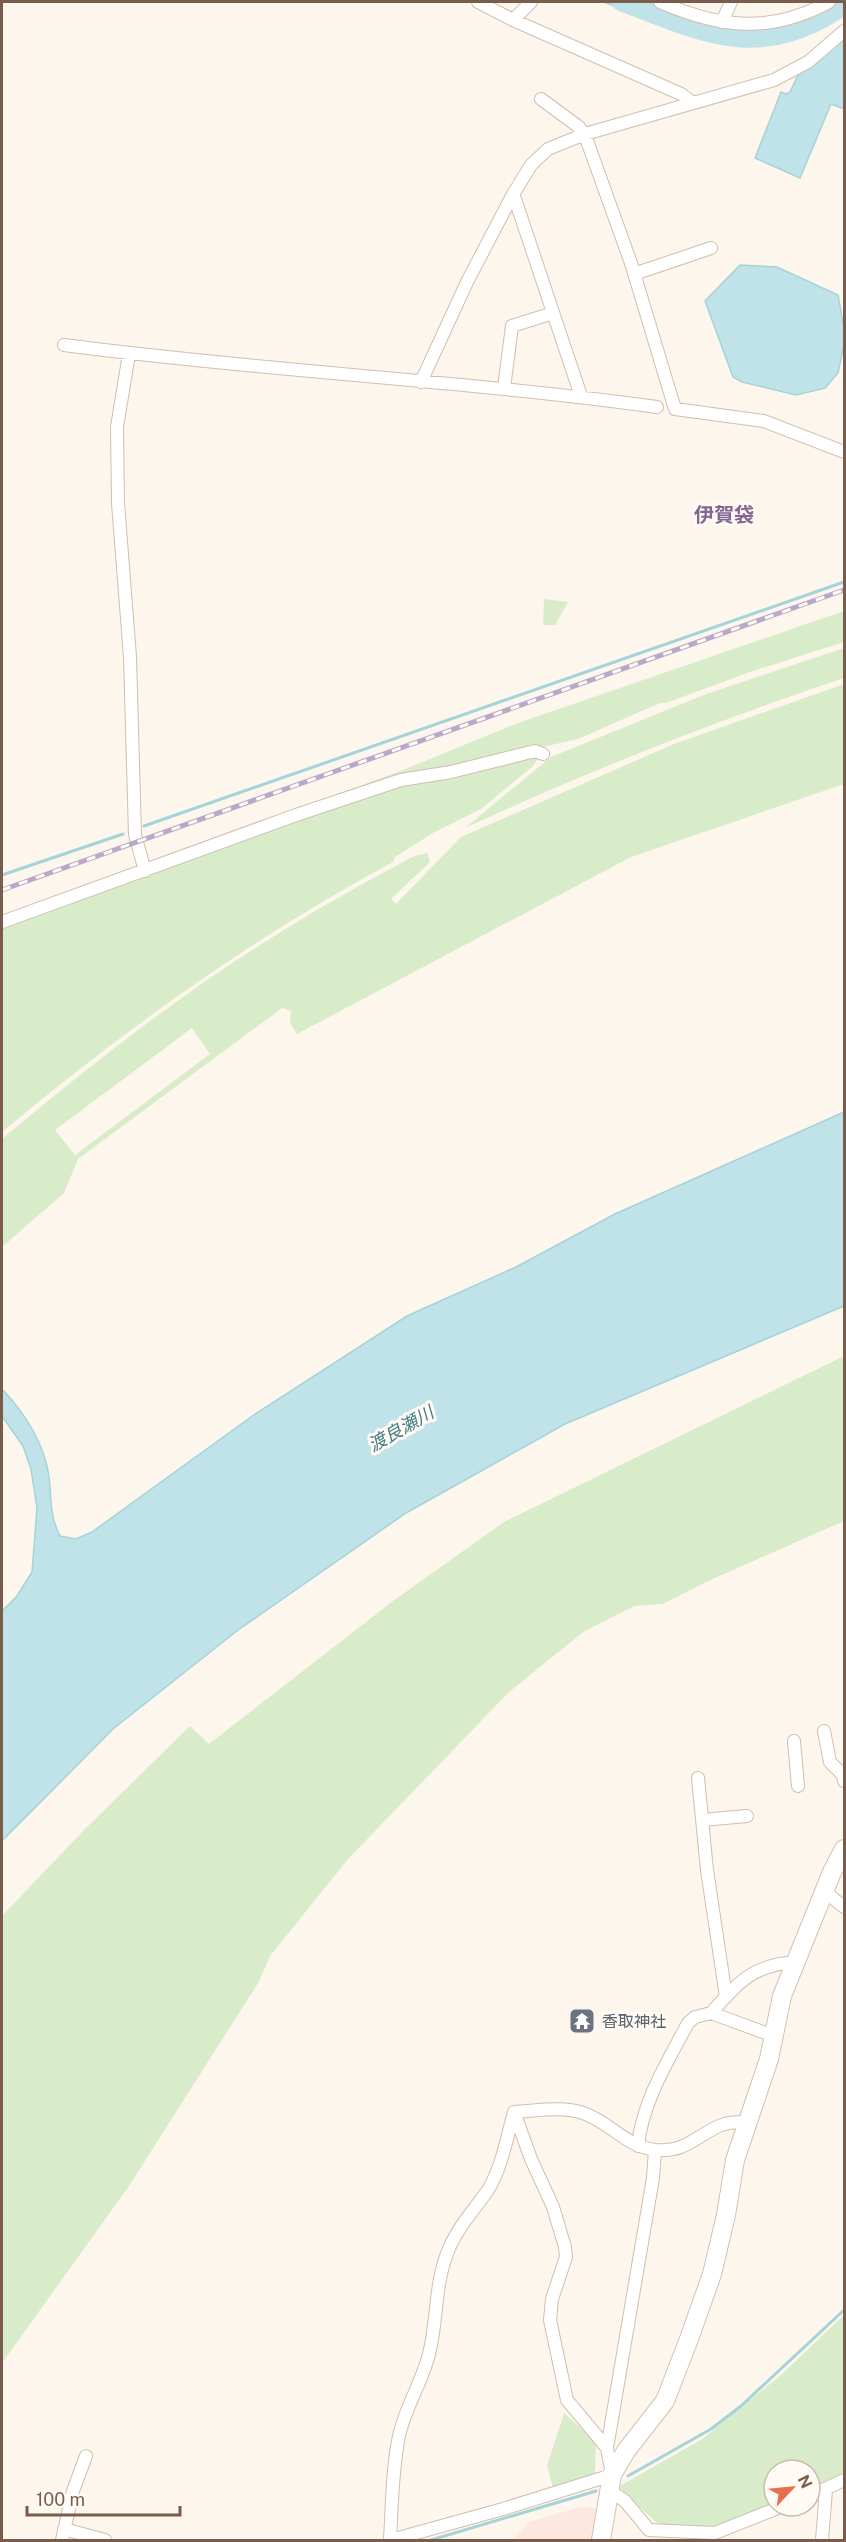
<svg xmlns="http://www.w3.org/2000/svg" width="846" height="2542" viewBox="0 0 846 2542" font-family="'Public Sans','Noto Sans JP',sans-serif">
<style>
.commercial{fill:#fde8e0}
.green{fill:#d8ecc9;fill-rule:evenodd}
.water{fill:#bfe3e8;stroke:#a5d3da;stroke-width:1.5}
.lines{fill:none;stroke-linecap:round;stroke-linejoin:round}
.stream{stroke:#a5d3da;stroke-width:3}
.river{stroke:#bfe3e8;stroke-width:18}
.street-casing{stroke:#d1beb0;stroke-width:14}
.secondary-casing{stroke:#d6c0b0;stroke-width:20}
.street{stroke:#fff;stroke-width:12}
.secondary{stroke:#fff;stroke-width:18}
.rail-casing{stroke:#b9a8c9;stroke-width:5}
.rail{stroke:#fffaf3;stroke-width:3;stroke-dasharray:9;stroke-linecap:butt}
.labels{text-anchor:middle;stroke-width:6;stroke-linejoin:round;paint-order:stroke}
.worship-label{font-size:16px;fill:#5b616d;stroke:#fffaf3;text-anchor:start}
.water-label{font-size:18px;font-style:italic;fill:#437c86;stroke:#fffaf3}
.quarter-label{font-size:20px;font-weight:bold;fill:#846695;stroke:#fffaf3}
</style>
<rect width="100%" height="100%" fill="#fdf6ec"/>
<!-- commercial -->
<path class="commercial" d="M580 2507 597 2508 592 2540H513L529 2522Z"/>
<!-- green -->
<path class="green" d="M544 599 568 602 555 625H543Z
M844 611V642L747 673 666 703H660L578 739 466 764 299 808 398 772 518 723Z
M844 648V678C715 721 589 771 465 828L551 757 706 694Z
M844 684V784L631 857 297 1034 290 1023 291 1011 282 1008 78 1159 64 1193 2 1247V1139C87 1068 174 999 268 940 315 910 364 883 414 856L427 853 430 862 391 899 396 904 461 837 674 744ZM192 1028 210 1054 75 1155 55 1130Z
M534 755 539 757 533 766 481 809 433 833 395 857 393 862C253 937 124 1030 2 1132V927L392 787Z
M844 1356V1521L706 1582 663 1604 634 1606 583 1632 509 1692 348 1859 270 1956 258 1983 129 2186 2 2363V1916L83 1831 190 1726 209 1744 393 1601 504 1522Z
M844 2315V2477L810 2491V2470H774V2503L740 2519 710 2528 658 2524 618 2487 704 2438 738 2409 780 2376Z
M564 2413 596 2442 595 2475 553 2488 547 2466Z"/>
<!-- water -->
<path class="water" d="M604 2H646L654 5 651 20Z
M844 38V109L831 104 800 178 755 158 781 92 786 94 790 92 798 75Z
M740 265 777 267 838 295 844 327V345L838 373 825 388 796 395 742 382 733 377 705 301Z
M844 1112V1306L565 1424 406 1513 238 1630 113 1729 2 1841V1611L17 1596 32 1572 37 1508 31 1469 23 1446 2 1416V1389C24 1412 45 1444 49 1477 52 1501 49 1514 60 1536L76 1539 92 1532 255 1414 407 1316 516 1267 615 1214Z"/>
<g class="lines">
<!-- stream -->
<path class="stream" d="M144 826 844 582
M2 875 123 834
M628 2476 711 2429 741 2406 844 2310
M431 2540 596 2491"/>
<!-- river -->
<path class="river" d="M621 2C707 35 760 63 844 6"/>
<!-- street casing -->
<g class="street-casing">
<path id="street" d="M478 2 513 20 681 94 693 103
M660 2C720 28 770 34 829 2
M513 20 531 2
M722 22 731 2
M541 99 579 127 586 138 631 263 675 409 764 421 844 452
M512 196 515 199 581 396
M634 274 711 248
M64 345C261 371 460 380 657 407
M129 354 117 427 118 503 130 657 135 835 145 871
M421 382 467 282 512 196 531 165 548 149 585 134 774 80 808 62 844 31
M504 388 512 326 553 313
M2 922 296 815 401 780 451 772 535 751 543 754
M824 1731 830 1762 843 1775 844 1781
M794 1741 798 1786
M698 1778 707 1870 726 1997
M702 1820 747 1816
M824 1891 844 1907
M711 2013C738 1983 752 1965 795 1962
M514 2112 531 2159 553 2207 565 2247 566 2257 552 2299 550 2320 567 2400 607 2448
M514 2112C536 2111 562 2106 583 2113 610 2122 626 2147 656 2150 686 2152 695 2137 719 2126 728 2122 737 2122 746 2122
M638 2146C642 2102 668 2061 688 2023L695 2017 711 2013 774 2036
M609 2490 625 2501 649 2530 715 2533 783 2506
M810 2496 844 2480
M64 2529 105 2540
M62 2540 73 2491 86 2456
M390 2540C392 2506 392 2470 399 2436 405 2408 422 2382 429 2354 438 2319 434 2286 448 2251 457 2228 474 2210 488 2190 502 2167 507 2137 514 2112
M391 2540 503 2509 612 2475 607 2448 653 2178 655 2150
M822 2540 826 2490"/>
</g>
<!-- secondary casing -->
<g class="secondary-casing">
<path id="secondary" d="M601 2540 612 2475 626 2451 665 2401 689 2339 712 2274 726 2215 735 2160 769 2059 782 1996 832 1872 844 1849"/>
</g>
<!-- street -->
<use href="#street" class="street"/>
<!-- secondary -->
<use href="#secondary" class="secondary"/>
<!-- rail casing -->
<g class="rail-casing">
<path id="rail" d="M2 890 844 590"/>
</g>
<!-- rail -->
<use href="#rail" class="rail"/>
</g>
<!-- icons -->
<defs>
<g id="temple-square" transform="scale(1.35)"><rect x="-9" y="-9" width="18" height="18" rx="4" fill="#6b7280" stroke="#fffaf3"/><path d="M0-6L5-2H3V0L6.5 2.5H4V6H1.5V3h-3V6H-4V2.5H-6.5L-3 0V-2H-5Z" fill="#fff"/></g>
</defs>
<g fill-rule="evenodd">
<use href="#temple-square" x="582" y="2021"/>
</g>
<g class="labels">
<!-- worship labels -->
<g class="worship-label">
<text x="602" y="2027">香取神社</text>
</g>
<!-- water labels -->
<g class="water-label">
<text transform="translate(401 1429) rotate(-30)" y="6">渡良瀬川</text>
</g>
<!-- quarter labels -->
<g class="quarter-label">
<text x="724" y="522">伊賀袋</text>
</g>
</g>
<!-- border -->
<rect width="846" height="2542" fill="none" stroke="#7a5c4d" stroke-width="6"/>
<!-- north arrow -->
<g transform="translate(792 2488) rotate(64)"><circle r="28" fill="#fffaf3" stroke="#cabbb1" stroke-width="1.5"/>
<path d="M0-4.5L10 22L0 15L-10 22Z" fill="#e76f51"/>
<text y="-9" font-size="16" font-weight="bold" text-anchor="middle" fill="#7a5c4d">N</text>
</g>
<!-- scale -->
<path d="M27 2506v9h153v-9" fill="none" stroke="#7a5c4d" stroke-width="3"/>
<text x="36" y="2506" font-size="18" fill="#7a5c4d" stroke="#fffaf3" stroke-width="4.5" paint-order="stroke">100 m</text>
</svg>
